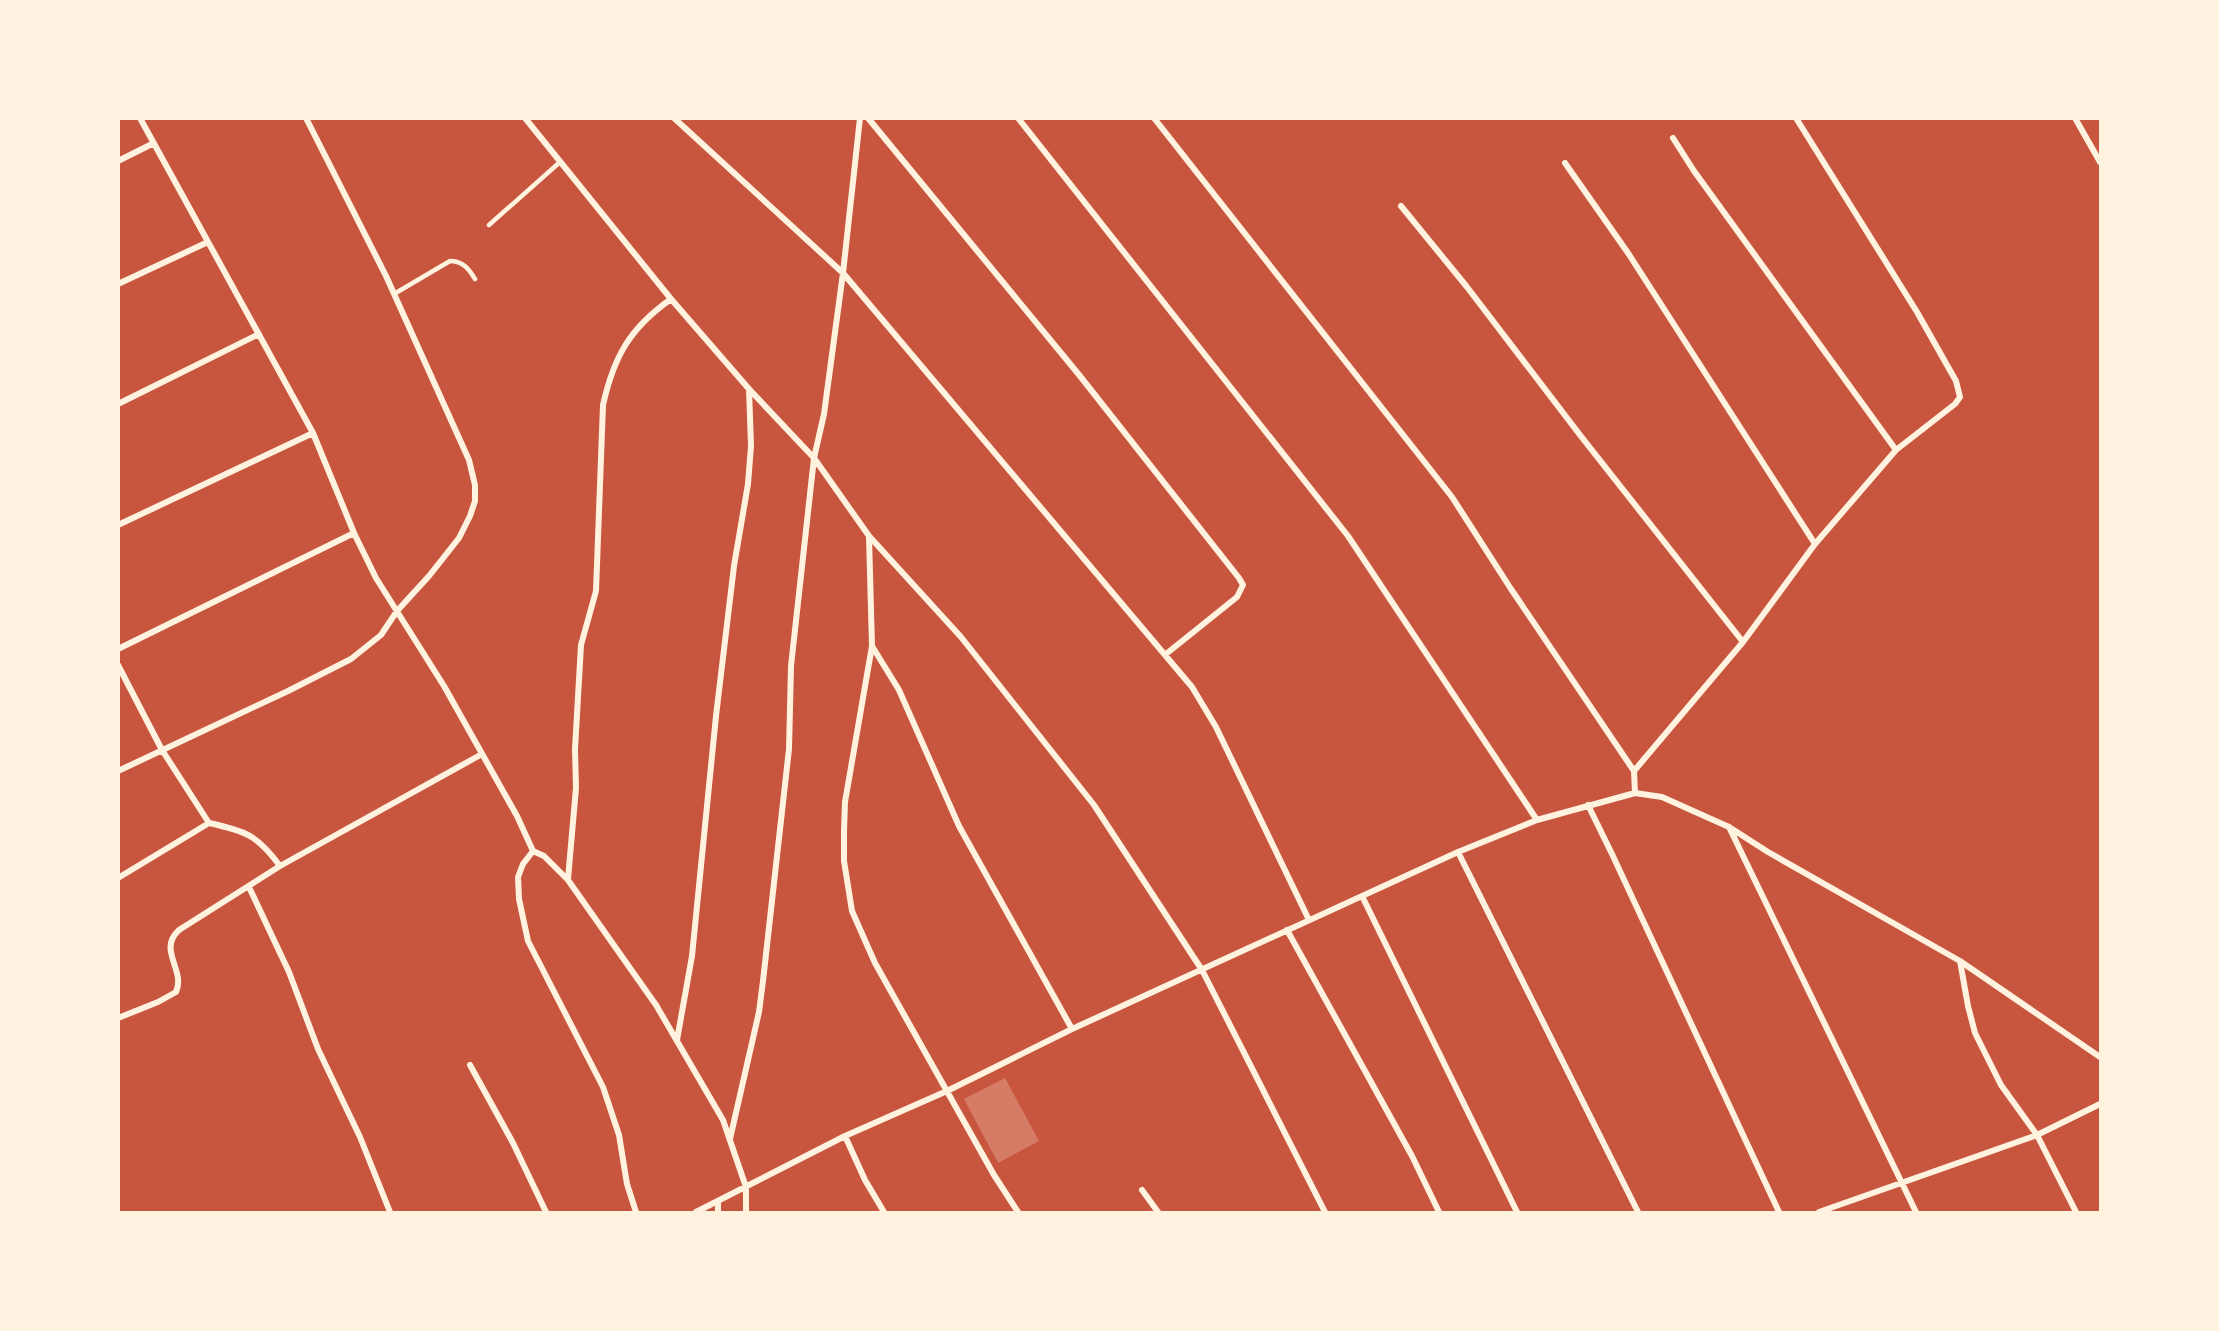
<svg xmlns="http://www.w3.org/2000/svg" width="2219" height="1331" viewBox="0 0 2219 1331" font-family="'Noto Serif',serif">
<style>
.building{fill:#d67c66}
.lines{fill:none;stroke-linecap:round;stroke-linejoin:round}
.service{stroke:#fff3e0;stroke-width:4.5}
.minor{stroke:#fff3e0;stroke-width:6}
</style>
<rect width="100%" height="100%" fill="#c8553d"/>
<!-- building -->
<path class="building" d="M1005 1078 1039 1141 998 1163 964 1099Z"/>
<g class="lines">
<!-- service -->
<path class="service" d="M489 225 560 162
M394 294 450 261C463 261 469 269 475 279"/>
<!-- minor -->
<path class="minor" d="M140 118 313 433 354 533 376 578 444 686 517 816 533 851 544 856 568 880 656 1005 723 1120 746 1187V1212
M525 118 671 299 749 389 751 446 748 484 734 566 716 716 692 956 677 1040
M674 118 843 273 1192 687 1216 727 1309 920
M868 118 1080 376 1239 578 1243 585 1237 597 1166 654
M1018 118 1348 536 1537 820
M1154 118 1452 497 1511 589 1634 771 1635 793
M2075 118 2100 162
M1673 138 1694 171 1896 450
M118 161 154 143
M1565 163 1628 253 1815 544
M1401 206 1467 287 1580 435 1743 642
M118 284 208 242
M749 389 814 458 869 536 961 637 1094 805 1202 970 1325 1212
M118 404 259 334
M118 525 313 433
M869 537 872 646 845 802 844 831V861L852 911 875 963 994 1175 1018 1212
M872 646 899 690 959 826 1072 1029
M118 649 354 533
M118 665 162 750 209 823
M118 771 288 691 351 659 381 635 397 611 429 576 459 538 470 516 475 501V485L469 460 386 276 306 118
M1634 771 1743 642 1815 544 1896 450 1955 404 1960 397 1956 381 1917 312 1796 118
M1588 805 1612 854 1779 1212
M1729 827 1916 1212
M533 851 523 864 518 877 519 899 528 941 603 1087 619 1135 627 1184 636 1212
M1458 852 1638 1212
M118 878 209 823C246 831 257 835 280 866
M568 879 576 788 575 749 581 645 596 591 603 405C614 356 630 328 671 299
M249 887 289 972 318 1049 360 1137 390 1212
M1362 896 1517 1212
M1287 930 1412 1156 1439 1212
M1960 961 1968 1006 1975 1033 2001 1085 2037 1135 2076 1212
M118 1018 158 1002 176 992C186 970 157 950 179 930L280 866 482 754
M470 1065 513 1143 546 1212
M845 1136 865 1180 884 1212
M730 1139 759 1012 763 981 789 749 791 666 814 458 824 414 843 273 860 118
M1142 1190 1158 1212
M696 1212 845 1136 947 1091 1072 1029 1458 852 1537 820 1635 793 1662 797 1729 827 1768 852 1960 961 2100 1057
M718 1212V1201
M1819 1212 2037 1135 2100 1104"/>
</g>
<!-- border -->
<rect width="2219" height="1331" fill="none" stroke="#fff3e0" stroke-width="240"/>
</svg>
